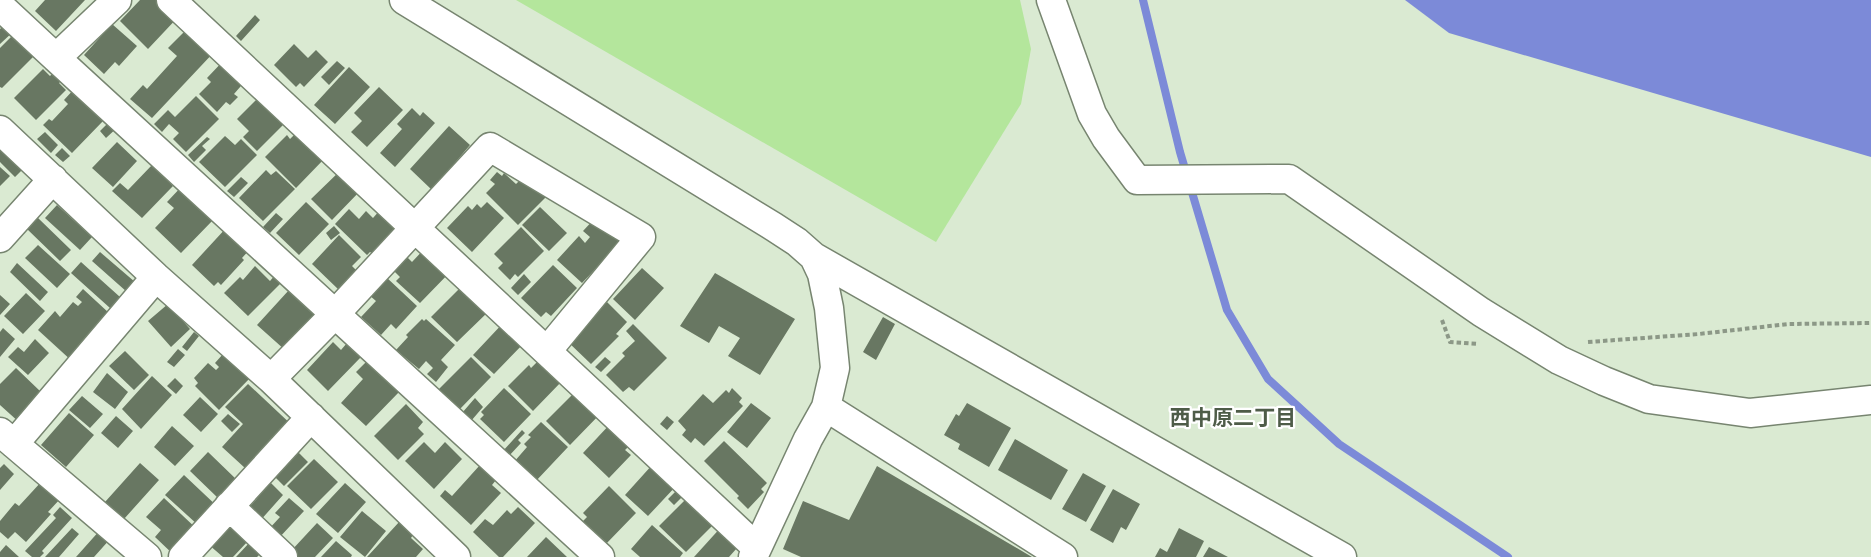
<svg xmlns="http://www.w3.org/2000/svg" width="1871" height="557" viewBox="0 0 1871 557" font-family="'DM Sans','Noto Sans JP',sans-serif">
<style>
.green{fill:#b4e69c}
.water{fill:#7c8ad8}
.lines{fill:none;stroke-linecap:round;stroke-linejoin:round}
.stream{stroke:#7c8ad8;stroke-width:8}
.building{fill:#687762}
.minor-casing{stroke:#778570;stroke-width:31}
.path{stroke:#8c9887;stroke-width:4;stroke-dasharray:4.5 3;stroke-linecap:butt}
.minor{stroke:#fff;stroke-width:28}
.labels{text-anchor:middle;stroke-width:4.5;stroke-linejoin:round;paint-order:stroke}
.neighbourhood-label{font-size:21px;font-weight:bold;fill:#4e5c48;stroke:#fff}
</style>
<rect width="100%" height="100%" fill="#daead2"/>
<!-- green -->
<path class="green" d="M516 0H1020L1031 49 1021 104 936 242Z"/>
<!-- water -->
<path class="water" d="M1405 0H1871V157L1449 33Z"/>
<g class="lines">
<!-- stream -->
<path class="stream" d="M1143 0 1180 152 1227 310 1268 379 1339 444 1508 557"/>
</g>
<!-- building -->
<path class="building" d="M45 0H85L56 31 35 11Z
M140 0H164L180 15 148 49 120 21Z
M255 15 260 20 241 41 236 36Z
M6 23 14 31 0 44V29Z
M112 24 137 46 119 66 115 62 104 74 84 55Z
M185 31 216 50 152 118 130 99 143 85 147 89 177 56 168 48Z
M16 32 36 54 2 88 0 87V48Z
M294 44 308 58 316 50 328 62 304 87 300 83 296 87 274 65Z
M226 58 247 79 234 94 238 97 230 105 226 102 217 112 199 94 211 82 207 78Z
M337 61 345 68 329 85 321 77Z
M349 67 370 87 335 124 314 105Z
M43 69 50 76 54 72 62 80 59 83 66 90 36 120 14 98Z
M379 87 403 110 367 147 351 132 362 121 354 113Z
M75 88 104 120 72 153 43 125 49 119 52 121 68 104 64 100Z
M262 94 288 120 257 151 243 137 249 131 237 119Z
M196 96 219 119 186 152 173 139 179 133 169 124 162 132 154 124 168 110 175 117Z
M412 108 420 116 423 112 435 123 395 167 380 153 402 129 397 124Z
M113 118 120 125 106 138 100 131Z
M449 126 470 145 432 190 410 169Z
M299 130 327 156 296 188 265 157 287 135 290 139Z
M45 132 58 145 51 153 37 139Z
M225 136 235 145 241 139 257 155 225 187 199 162Z
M207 137 210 139 202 146 206 150 194 162 188 155Z
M117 142 137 161 113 187 92 168Z
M0 144 25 167 15 177 0 162Z
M62 148 70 156 63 162 55 155Z
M152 165 173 186 142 218 112 191 120 183 128 190Z
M0 167 10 176 0 186Z
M342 169 362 189 332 220 311 199Z
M266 170 271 175 276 171 295 189 263 221 239 198Z
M497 172 502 176 504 173 516 184 523 177 548 195 518 225 486 193 495 184 490 180Z
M241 177 248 183 234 197 227 191Z
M183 185 214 219 181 253 155 228 174 208 167 202Z
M306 202 329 224 299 255 276 233Z
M487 202 504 218 472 252 447 228 468 206 472 210 477 204 481 208Z
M57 205 92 237 80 250 45 218Z
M540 207 567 233 549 251 522 225Z
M349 209 359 219 366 211 373 218 380 210 398 228 373 254 370 252 367 255 335 224Z
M276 213 283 219 270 233 263 227Z
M37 217 71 250 60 261 26 228Z
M596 217 622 241 582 283 557 260 579 236 585 243 590 237 583 231Z
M334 226 340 233 331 240 326 233Z
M227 227 251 248 242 258 244 260 221 285 218 282 214 286 192 265Z
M521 227 544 251 518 277 515 274 510 280 498 268 503 263 494 254Z
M339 235 361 257 352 266 357 271 339 290 312 264Z
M38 245 70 274 57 288 25 258Z
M428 245 453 269 420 303 396 281 400 277 391 268 404 254 412 262Z
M100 252 135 282 127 292 92 261Z
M81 262 120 297 110 308 71 273Z
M17 263 48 292 40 301 10 272Z
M553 265 577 288 551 316 546 312 541 317 521 298Z
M255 266 270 281 276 274 283 281 248 316 224 293 240 277 243 280Z
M642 268 664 288 635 320 613 299Z
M715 273 795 319 760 375 728 356 740 338 719 326 709 343 680 326Z
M524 274 531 282 518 295 511 288Z
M386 277 417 306 396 329 391 324 381 335 361 317 376 301 369 295Z
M462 286 488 312 457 342 431 317Z
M83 289 109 313 73 362 38 330 55 311 60 317 73 302 78 306 82 302 76 297Z
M289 290 316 315 285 350 257 325Z
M26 293 45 311 23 334 4 316Z
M0 295 10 304 0 315Z
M607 302 627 322 616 334 619 336 591 364 567 341Z
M168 304 190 329 171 347 148 321Z
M883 317 895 324 876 360 863 352Z
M422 319 424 321 426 319 455 345 441 360 448 367 436 382 427 374 433 368 426 361 419 369 396 350 408 337 406 335Z
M505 321 526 341 494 374 473 355Z
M633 324 667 358 634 391 629 387 623 392 606 375 625 356 622 353 635 341 626 331Z
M3 328 15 339 0 357V332Z
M194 332 199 336 187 351 182 347Z
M35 339 49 353 28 375 8 357 18 347 24 352Z
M333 342 341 350 347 343 361 357 328 391 307 370Z
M178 349 185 355 174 367 167 362Z
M125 351 149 375 134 390 109 366Z
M223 354 249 379 219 410 195 386 198 383 194 378 208 363 216 370 219 367 215 363Z
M471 357 491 377 459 410 438 390Z
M605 357 611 362 601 372 595 367Z
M368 360 400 391 366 426 341 403 363 379 356 372Z
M537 362 563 380 533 411 508 386 529 365 531 368Z
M16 368 41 392 20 423 0 405V384Z
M107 373 128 392 115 409 93 392Z
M152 376 172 395 141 429 122 409Z
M175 378 183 386 176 394 167 386Z
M248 384 295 428 257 467 251 461 245 468 222 447 243 424 225 407Z
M504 388 531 414 504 442 480 419 484 415 481 412Z
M732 388 742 398 739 402 743 406 704 446 695 438 691 443 682 435 686 430 678 421 703 394 713 403 726 390 729 393Z
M582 390 603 411 570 445 546 421 572 395 575 397Z
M82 396 103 414 90 428 69 410Z
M200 397 218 414 201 432 183 415Z
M475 398 483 407 471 421 462 413Z
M751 403 771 418 747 448 727 432Z
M967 403 1011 428 989 467 958 449 960 444 944 435 956 414 959 416Z
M406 404 423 422 418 428 424 434 398 460 374 436Z
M69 413 94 435 66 467 41 445Z
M228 414 240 424 232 432 221 421Z
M116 416 133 431 118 448 101 433Z
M667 416 674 422 667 430 660 424Z
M541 422 568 447 535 482 514 462 527 447 524 444 531 437 528 435Z
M612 422 631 444 625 450 631 455 609 478 583 453Z
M172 426 194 446 175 466 154 447Z
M522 430 525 433 518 440 521 443 508 457 502 452Z
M1015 439 1068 470 1051 500 998 470Z
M724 441 767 483 761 489 764 492 748 509 737 498 739 496 704 461Z
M424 442 435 453 445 442 462 459 434 489 405 461Z
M296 450 308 462 284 486 273 475Z
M208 452 237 480 219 499 190 471Z
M314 459 338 482 311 509 287 486Z
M140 463 159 480 124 519 105 502Z
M4 464 14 474 0 490V468Z
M653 464 677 485 648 516 625 495Z
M480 465 496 480 492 485 501 493 471 525 440 496 445 490 452 496Z
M877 466 1032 557H801L783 549 803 501 849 520Z
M1083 473 1106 486 1086 522 1062 509Z
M184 475 220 509 198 525 165 495Z
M268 480 283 495 259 522 247 510 260 495 255 491Z
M42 481 61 498 48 512 51 514 26 542 15 532 8 539 0 532V521L15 503 19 506Z
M345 483 366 502 338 533 316 514Z
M682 485 688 491 674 505 668 499Z
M609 486 636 513 604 546 581 523 587 517 583 513Z
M1113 489 1140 504 1126 530 1121 527 1113 543 1090 530Z
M690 495 705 519 712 526 686 552 659 526Z
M164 498 199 531 175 556 155 537 161 530 146 517Z
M289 498 304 511 278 539 268 530 280 517 275 513Z
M60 507 72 518 42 551 44 553 40 557H32L25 551 56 518 53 515Z
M518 507 535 523 503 557H499L473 532 485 519 493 525 507 510 511 514Z
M362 511 386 531 365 557 340 537Z
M400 521 414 533 411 538 423 549 416 557H367Z
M228 522 249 540 233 557H223L208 544Z
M317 523 333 538 315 557H298L291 551Z
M652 525 683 553 680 557H640L631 549Z
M723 525 737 548 729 557H694Z
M72 528 79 534 59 557H45Z
M1179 528 1204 541 1196 557H1155L1160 548 1167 552Z
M101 529 111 538 94 557H76Z
M546 537 567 557H527Z
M336 541 352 555 351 557H321Z
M250 542 262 552 257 557H236Z
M6 545 19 557H0V552Z
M1209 547 1228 557H1203Z"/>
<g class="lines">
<!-- minor casing -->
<g class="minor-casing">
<path id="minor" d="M171 0 757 548
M404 0 774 227 797 242 814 257 1342 557
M1051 0 1092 114 1106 138 1137 180 1289 179 1481 312 1559 360 1604 381 1649 399 1750 413 1871 400
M0 6 56 58 117 0
M56 58 600 557
M0 130 156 277 271 379 456 557
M0 238 53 179
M271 379 335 314 490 147 641 237 547 351
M826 407 1063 557
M0 432 147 557
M14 444 156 277
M229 506 283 557
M183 557 311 417
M753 557 808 439 826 407 835 368 829 308 822 274 814 257"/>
</g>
<!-- path -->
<path class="path" d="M1442 320 1450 342 1478 344
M1588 342 1699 334 1788 324 1871 323"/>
<!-- minor -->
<use href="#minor" class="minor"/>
</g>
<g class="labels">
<!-- neighbourhood labels -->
<g class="neighbourhood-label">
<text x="1233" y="425">西中原二丁目</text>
</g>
</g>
</svg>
